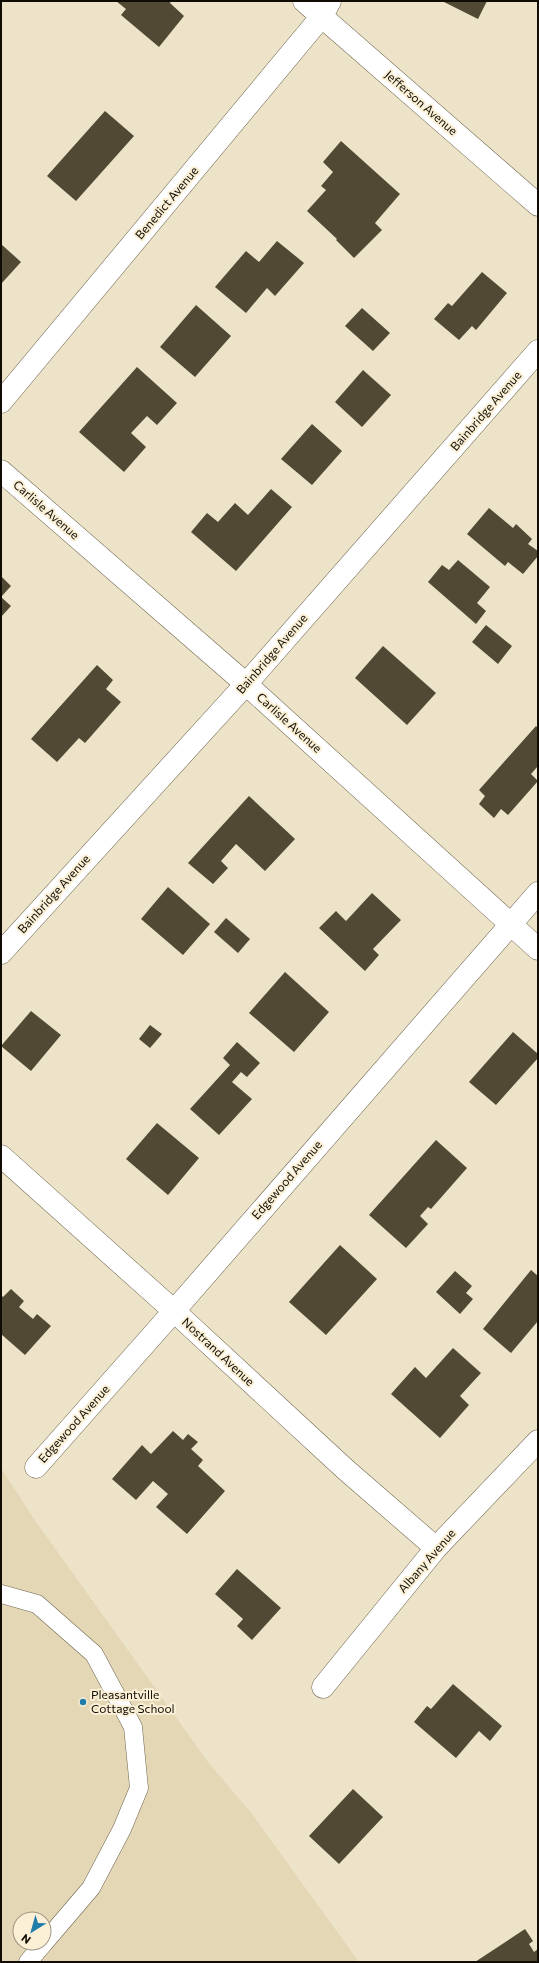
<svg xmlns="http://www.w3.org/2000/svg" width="539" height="1963" viewBox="0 0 539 1963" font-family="Commissioner,sans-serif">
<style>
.built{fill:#e4d7b6;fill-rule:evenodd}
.building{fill:#514933}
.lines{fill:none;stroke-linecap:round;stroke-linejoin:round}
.lane-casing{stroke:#6d644d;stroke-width:19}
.street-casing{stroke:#6d644d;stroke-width:23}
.lane{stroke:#fff;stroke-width:18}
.street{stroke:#fff;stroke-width:22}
.poi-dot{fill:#207caa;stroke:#fbf0d6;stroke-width:1.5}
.labels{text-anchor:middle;stroke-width:4;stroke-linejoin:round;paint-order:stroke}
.street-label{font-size:12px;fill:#100c04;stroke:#fbf0d6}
.poi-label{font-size:12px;fill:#100c04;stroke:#fbf0d6;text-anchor:start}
</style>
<rect width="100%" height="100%" fill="#ede3c9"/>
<!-- built -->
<path class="built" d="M1 1468 34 1519 208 1762 252 1814 359 1962H1ZM20 1919H44V1943H20Z"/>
<!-- building -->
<path class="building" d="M116 1H171L170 3 184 16 159 47 121 15 126 9Z
M442 1H487L478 19Z
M105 111 134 136 76 201 47 176Z
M341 141 400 194 375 223 382 230 354 258 336 240 337 239 307 211 326 190 321 186 333 172 323 162Z
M277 241 304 263 275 296 267 288 246 313 215 287 246 251 259 262Z
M1 244 21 262 1 284Z
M482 272 507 293 476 330 472 326 459 340 434 319 448 303 452 306Z
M196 305 231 336 195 377 160 347Z
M362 308 390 333 373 351 345 326Z
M137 367 177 403 157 425 147 416 131 433 146 447 124 472 79 432Z
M363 370 391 395 362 427 335 402Z
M312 424 342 451 312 485 281 459Z
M271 489 292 507 236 571 191 532 207 513 218 522 235 503 248 515Z
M489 508 513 528 516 524 532 539 528 544 538 551V556L523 574 508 562 505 566 467 534Z
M458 560 490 587 477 603 486 611 476 624 428 582 442 565 449 570Z
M1 576 11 586 1 597 11 606 1 617Z
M486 625 512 646 498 664 472 642Z
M383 646 436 693 407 725 355 678Z
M97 665 113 680 106 689 121 702 85 743 79 738 57 762 31 739Z
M536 726 538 728V766L531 774 538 781 508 815 501 809 494 818 479 804 485 796 479 790Z
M249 796 295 839 265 871 236 844 221 861 228 868 213 884 188 863Z
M168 887 210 924 183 955 141 919Z
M372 893 401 920 373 949 379 955 365 971 319 928 336 911 346 921Z
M226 918 250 939 238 953 214 932Z
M285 972 329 1012 294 1052 249 1013Z
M31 1011 61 1035 31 1071 1 1046Z
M150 1025 162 1034 150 1048 139 1039Z
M513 1032 538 1054V1058L496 1105 469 1082Z
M237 1042 260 1063 247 1077 241 1072 232 1082 252 1099 219 1135 190 1109 230 1065 223 1058Z
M157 1123 199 1158 168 1195 126 1159Z
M436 1140 467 1168 431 1209 428 1207 420 1216 428 1224 406 1248 369 1215Z
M340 1245 377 1279 326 1335 289 1302Z
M531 1270 538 1276V1321L511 1353 483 1329Z
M455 1271 472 1286 466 1293 473 1299 460 1314 436 1292Z
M11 1289 24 1301 19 1307 33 1319 37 1314 51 1326 25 1355 1 1334V1295L3 1297Z
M453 1348 481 1373 460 1396 469 1405 440 1438 391 1394 415 1367 426 1378Z
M173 1431 183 1440 188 1434 198 1442 191 1449 203 1460 198 1466 225 1491 187 1534 156 1507 168 1494 153 1481 136 1500 112 1479 142 1445 151 1454Z
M237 1569 281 1608 252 1640 237 1626 243 1619 215 1594Z
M453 1684 502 1726 490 1741 479 1731 456 1758 414 1722 427 1706 431 1709Z
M353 1789 383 1817 339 1864 309 1836Z
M525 1929 533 1941 529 1944 534 1952 538 1949V1962H475Z"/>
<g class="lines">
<!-- lane casing -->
<g class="lane-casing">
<path id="lane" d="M1 1594 37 1604 94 1654 133 1727 139 1788 122 1829 91 1888 44 1943
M28 1962 44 1943"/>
</g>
<!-- street casing -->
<g class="street-casing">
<path id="street" d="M304 1 538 205
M1 402 322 16 330 1
M1 471 246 684 538 949
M1 953 246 684 538 351
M1 1156 174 1311 345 1469 436 1548
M36 1467 174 1311 538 893
M323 1687 436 1548 538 1441"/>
</g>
<!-- lane -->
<use href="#lane" class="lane"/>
<!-- street -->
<use href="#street" class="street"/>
</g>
<!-- markers -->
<circle class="poi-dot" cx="83" cy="1702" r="4"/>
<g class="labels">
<!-- street labels -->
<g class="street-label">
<text transform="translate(421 103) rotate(41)" y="4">Jefferson Avenue</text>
<text transform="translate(167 203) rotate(-50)" y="4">Benedict Avenue</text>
<text transform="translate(486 411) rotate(-49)" y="4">Bainbridge Avenue</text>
<text transform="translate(46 510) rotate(41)" y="4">Carlisle Avenue</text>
<text transform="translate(272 654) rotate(-49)" y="4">Bainbridge Avenue</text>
<text transform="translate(289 723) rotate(42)" y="4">Carlisle Avenue</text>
<text transform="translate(54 894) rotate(-48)" y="4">Bainbridge Avenue</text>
<text transform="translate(287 1180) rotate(-49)" y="4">Edgewood Avenue</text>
<text transform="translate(218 1352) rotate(43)" y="4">Nostrand Avenue</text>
<text transform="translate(74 1424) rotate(-48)" y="4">Edgewood Avenue</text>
<text transform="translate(427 1561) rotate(-49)" y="4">Albany Avenue</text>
</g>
<!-- poi labels -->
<g class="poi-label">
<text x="91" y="1699">Pleasantville<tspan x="91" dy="14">Cottage School</tspan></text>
</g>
</g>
<!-- border -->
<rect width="539" height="1963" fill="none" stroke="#100c04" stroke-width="4"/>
<!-- north arrow -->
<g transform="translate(32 1931) rotate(217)"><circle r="19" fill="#fbf0d6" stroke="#9d9582"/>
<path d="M0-3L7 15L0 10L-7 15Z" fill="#207caa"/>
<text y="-6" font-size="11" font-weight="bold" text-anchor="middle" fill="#100c04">N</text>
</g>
</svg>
